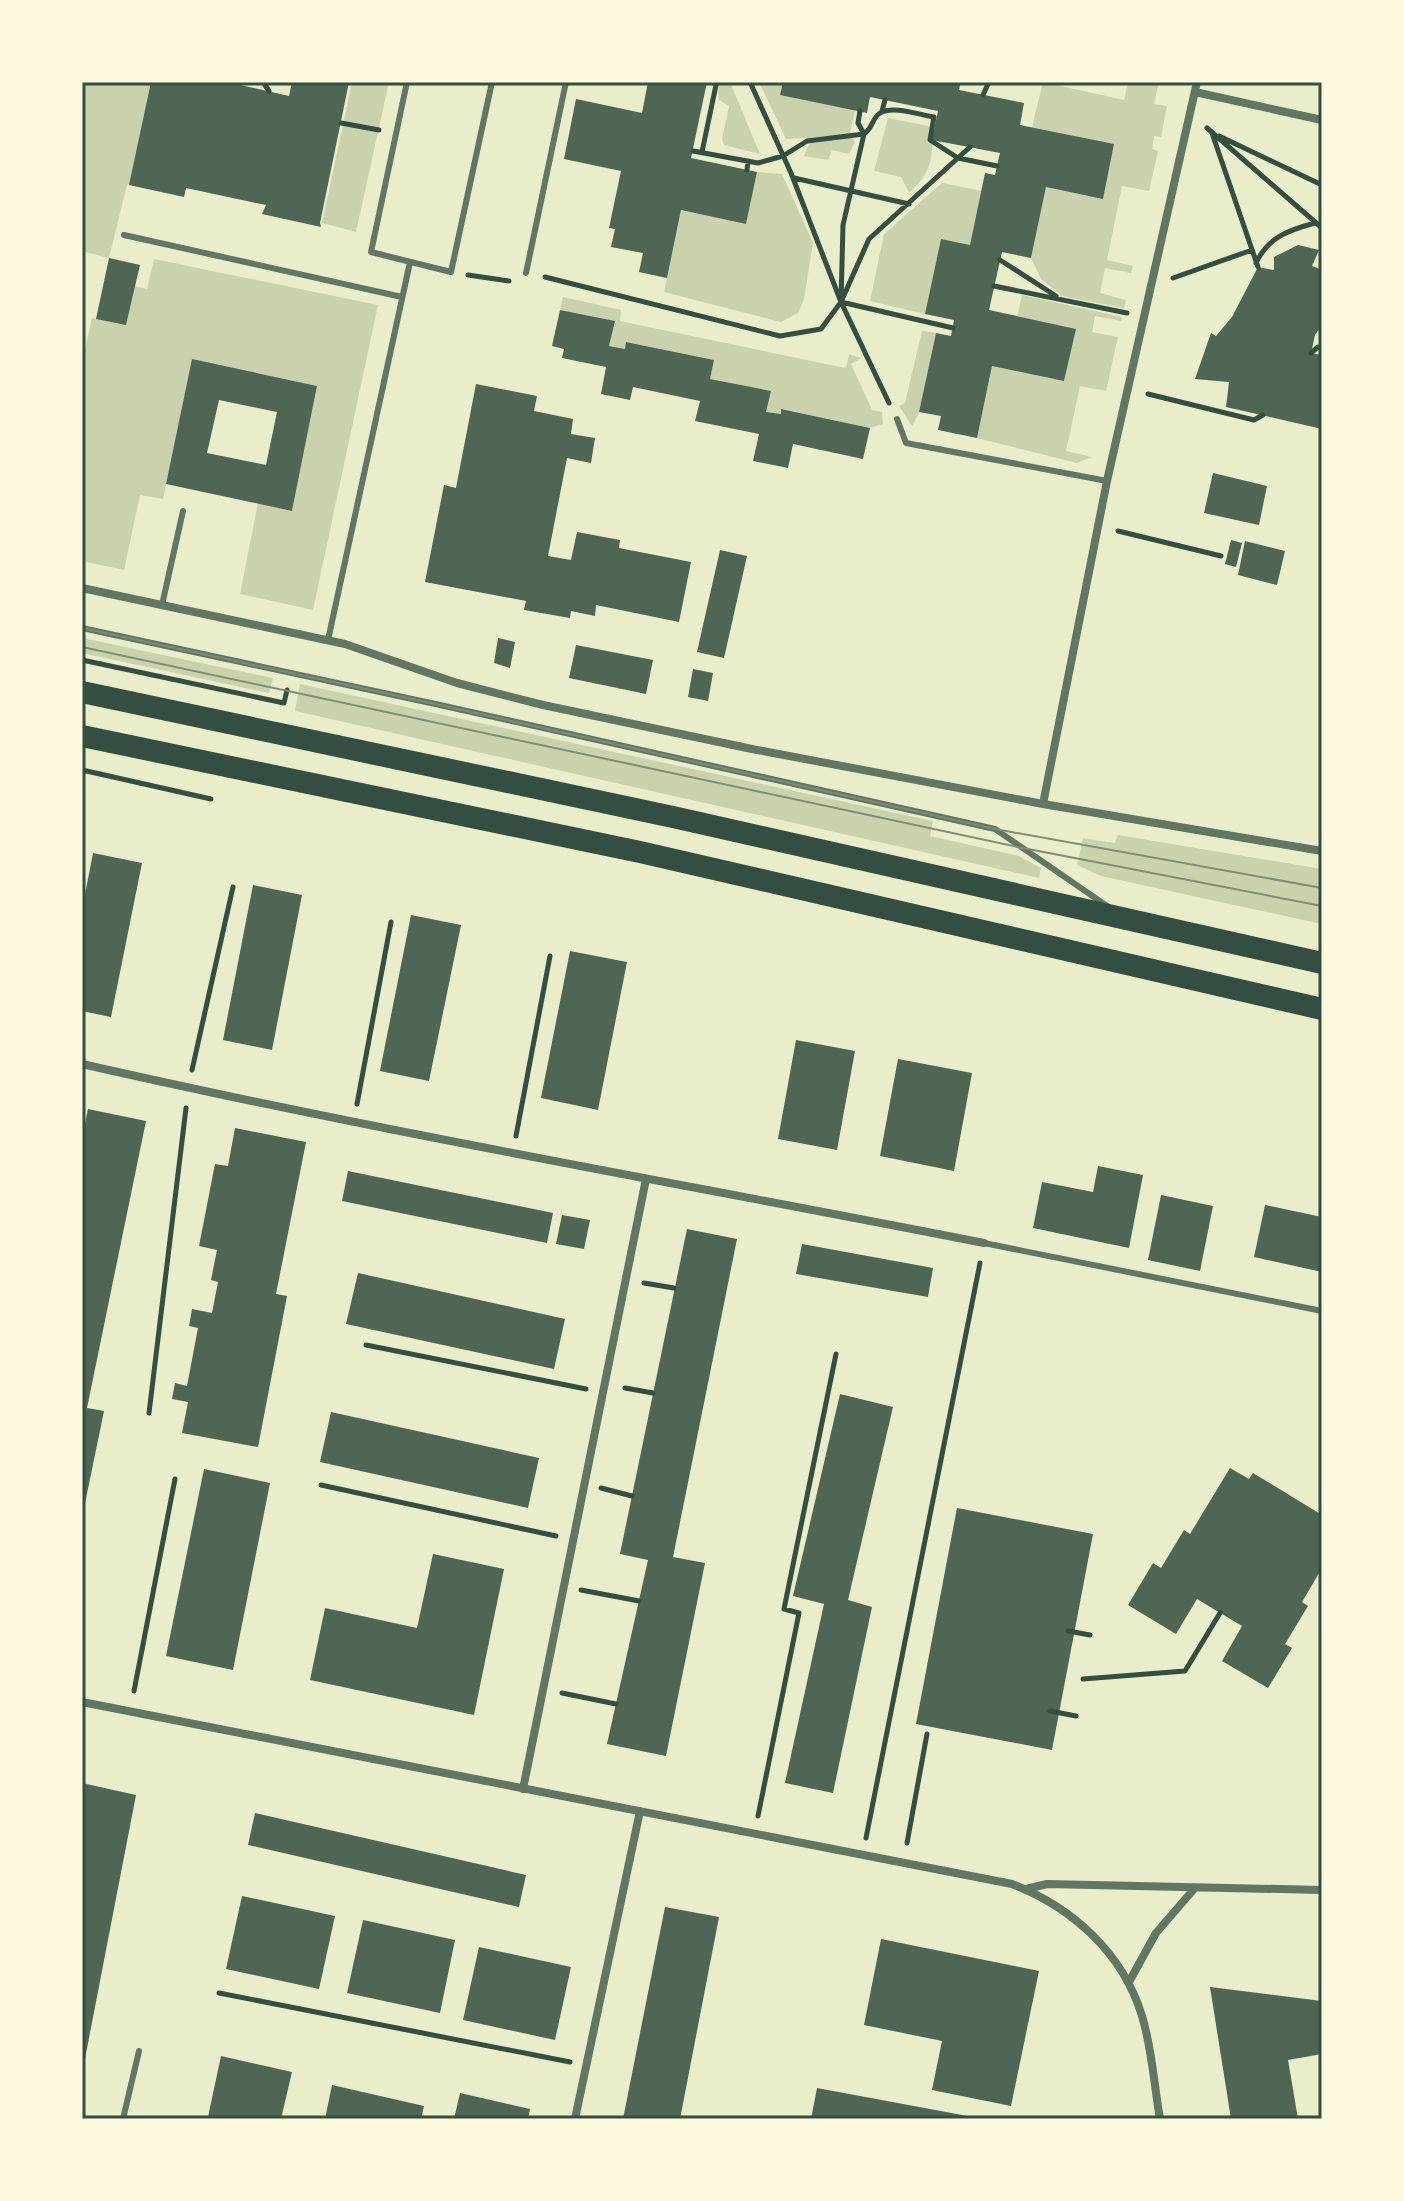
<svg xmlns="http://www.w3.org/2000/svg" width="1404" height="2201" viewBox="0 0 1404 2201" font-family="'Public Sans',sans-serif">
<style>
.green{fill:#cad2ad}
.building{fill:#4f6655;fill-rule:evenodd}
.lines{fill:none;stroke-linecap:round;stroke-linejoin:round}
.path{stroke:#344e41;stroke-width:5}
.service{stroke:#617663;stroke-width:6}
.minor{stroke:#617663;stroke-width:8}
.trunk{stroke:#344e41;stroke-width:22}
.tram{stroke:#7c8e77;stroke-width:2}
.neatline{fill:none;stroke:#344e41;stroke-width:3}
</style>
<rect width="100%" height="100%" fill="#e9edc9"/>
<!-- green -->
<path class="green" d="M82 82H151L130 183 127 185 109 258 82 251Z
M352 82H389L356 232 322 223Z
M718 82H730L760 154 724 145 722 139 729 106 719 100Z
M759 82H783L780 95 855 110 850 133 855 142 849 154 832 150 828 160 804 156 809 144 805 138 786 139Z
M1043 82 1124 100 1128 82H1155L1158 86 1154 104 1167 106 1161 137 1154 136 1152 149 1158 151 1149 191 1122 186 1107 260 1133 266 1131 273 1105 268 1100 293 1126 300 1124 308 1062 296 1041 279 1031 258 1046 187 1103 198 1114 145 1032 127Z
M888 118 933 127C932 158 933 171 909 193L901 177 874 171Z
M757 172 782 174 813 243 804 299 798 313 781 322 664 292 681 210 746 224Z
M942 183 982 191 970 245 941 239 925 314 870 301 884 234Z
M154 259 378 305 313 610 240 594 258 503 292 511 317 386 192 360 163 499 140 495 124 570 82 561V363L92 318 126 324 135 286 147 289Z
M1022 295 1122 317 1121 321 1095 316 1092 332 1118 337 1106 391 1080 386 1066 451 1092 457 1077 463 977 438 992 366 1064 381 1075 329 1017 317Z
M563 297 621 310 620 321 821 363 846 368 849 354 861 358 851 364 872 410 882 412 883 424 870 428 782 409 781 414 766 412 771 391 710 379 714 360 627 342 625 349 609 346 614 321 560 310Z
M922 331 936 333 919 412 912 426 899 406 905 403Z
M82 638 273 678 269 693 82 653Z
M300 684 933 821 930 836 1019 856 1041 868 1039 878 295 711Z
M1118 835 1322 869V924L1101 876 1077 865 1083 838 1115 843Z"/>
<!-- building -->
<path class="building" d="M151 82H227L289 96 292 82H349L320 223 321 227 262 214 266 205 186 188 184 197 129 185Z
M648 82H707L691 158 757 172 746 224 681 210 667 278 639 272 643 253 611 247 615 229 609 228 621 171 564 159 576 99 642 113Z
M783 82H942L960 85 959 90 1024 103 1020 125 1114 144 1103 199 1046 187 1031 258 1002 252 989 310 1076 329 1064 381 992 366 977 438 938 430 941 416 919 412 936 333 951 336 954 320 925 314 941 239 970 245 985 173 995 175 1000 153 932 140 938 111 870 97 867 113 780 95Z
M1298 245 1319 250 1312 266 1322 270V325L1315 335 1311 353 1322 355V429L1226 407 1229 382 1195 379 1211 333 1216 336 1232 317 1258 267 1274 270V257Z
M109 258 140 265 126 325 96 319Z
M560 310 615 321 609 346 625 349 626 342 714 360 710 379 771 391 766 412 781 414V409L870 428 863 459 793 444 788 468 753 461 759 434 695 421 700 401 633 387 630 400 601 394 606 367 562 358 564 349 552 346Z
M192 359 317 386 292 511 166 484ZM219 400 277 412 266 465 207 453Z
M476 384 537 396 534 411 573 419 571 434 595 438 591 463 567 458 548 556 571 560 577 532 620 540 619 548 691 562 679 622 596 605 595 616 571 611 570 618 524 610 526 601 425 582 444 485 456 488Z
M1213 473 1267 486 1259 525 1204 513Z
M1231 540 1242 543 1236 567 1225 564Z
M1245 541 1285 551 1277 585 1238 575Z
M720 550 747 556 724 658 697 652Z
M498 638 515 642 510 668 494 663Z
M576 645 653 660 646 694 569 678Z
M693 669 713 673 708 701 688 697Z
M93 853 142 863 111 1017 82 1011V910Z
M253 885 302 895 272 1050 223 1040Z
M411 915 461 925 429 1081 380 1071Z
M570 951 627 962 598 1110 541 1098Z
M796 1040 855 1051 837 1150 778 1139Z
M898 1059 972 1073 954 1171 880 1156Z
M88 1109 146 1121 87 1408 104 1411 83 1513 82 1138Z
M235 1128 306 1142 276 1294 287 1296 258 1447 182 1433 188 1402 172 1399 175 1383 187 1386 198 1328 189 1326 192 1309 212 1313 218 1282 211 1280 217 1250 199 1246 215 1164 228 1166Z
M1098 1166 1143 1175 1129 1248 1033 1228 1042 1182 1093 1192Z
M348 1171 553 1213 547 1243 342 1201Z
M1161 1195 1213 1206 1200 1271 1148 1260Z
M1265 1205 1322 1217V1272L1254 1257Z
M562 1215 590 1220 584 1249 556 1244Z
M687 1229 737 1239 673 1557 705 1563 666 1756 607 1744 648 1560 620 1554Z
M802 1244 933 1268 928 1297 796 1274Z
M358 1273 565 1319 554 1369 346 1324Z
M840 1394 893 1407 848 1600 872 1607 833 1793 785 1783 824 1604 793 1596Z
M331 1412 539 1458 528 1508 320 1462Z
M1230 1468 1249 1479 1253 1473 1322 1515V1568L1302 1602 1308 1606 1285 1644 1292 1648 1268 1688 1222 1661 1242 1626 1197 1599 1176 1634 1128 1605 1153 1563 1161 1568 1184 1530 1190 1534Z
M204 1469 270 1483 233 1670 166 1656Z
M957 1508 1093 1534 1052 1750 916 1724Z
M433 1554 504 1569 474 1715 310 1680 325 1608 417 1628Z
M82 1783 136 1795 83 2069H82Z
M255 1813 526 1875 519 1907 248 1845Z
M242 1896 335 1916 319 1989 226 1969Z
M665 1907 719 1917 680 2119H623Z
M363 1920 455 1940 440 2013 347 1993Z
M881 1939 1039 1971 1011 2106 932 2090 942 2041 864 2025Z
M479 1947 571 1967 555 2040 463 2020Z
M1210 1987 1322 2001V2054L1288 2060 1298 2119H1231Z
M221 2056 292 2072 281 2119 208 2117Z
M332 2085 424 2106 421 2119H325Z
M817 2088 973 2117V2119H811Z
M460 2093 530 2109 528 2119H454Z"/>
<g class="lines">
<!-- path -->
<path class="path" d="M263 82 269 91
M750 82 791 173 841 302 889 403
M983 95 989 82
M860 111 858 123 864 134 843 225 841 302 953 328
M882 111 885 100
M341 123 379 130
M1207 128 1322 228
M1212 133 1258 267
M1219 136 1322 185
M693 151 758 163 783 156 807 141 864 134C873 128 872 118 880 113 893 105 920 115 934 117L930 140 958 158 997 166
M702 152 716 85 713 82
M747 170 748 161
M794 178 909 204
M1000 260 1056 296
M1256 263C1268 237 1289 230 1315 223
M468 275 509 281
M545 277 780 336 821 329 841 302 869 239 970 147
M1173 278 1252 250
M994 286 1127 313
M1311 353 1318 347 1322 348
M1148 394 1254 420 1263 415
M1118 531 1221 556
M82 660 284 703 287 690
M82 770 211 799
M192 1070 233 887
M357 1104 391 922
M516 1136 550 956
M644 1283 674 1288
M366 1345 586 1389
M625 1388 653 1393
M149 1413 186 1108
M321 1485 556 1536
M601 1488 632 1496
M581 1590 639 1601
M1068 1631 1090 1635
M1083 1679 1185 1671 1220 1613
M134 1691 175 1479
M562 1693 616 1704
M1050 1711 1076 1716
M758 1816 799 1613 784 1609 836 1354
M866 1838 980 1263
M907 1843 927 1734
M219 1993 570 2062"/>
<!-- service -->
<path class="service" d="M407 82 371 252 451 272 492 82
M124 235 402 297
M526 273 566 82
M897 419 906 443 1107 481
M162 605 183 511
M82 628 440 705 995 829 1107 906
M328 640 410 262
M984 1243 1322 1311
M123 2119 139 2051"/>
<!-- minor -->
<path class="minor" d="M1195 92 1322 120
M82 588 345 644 457 683 543 705 752 749 1043 804 1322 851
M1043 804 1107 481 1197 82
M82 1064C381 1132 684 1184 984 1243
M82 1702 1012 1884C1072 1907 1123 1953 1142 2016 1152 2048 1154 2085 1160 2119
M523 1789 646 1179
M1026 1889 1047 1884 1322 1890
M1129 1982 1156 1933 1194 1889
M575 2119 640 1811"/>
<!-- trunk -->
<path class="trunk" d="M82 692 673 817 1322 963
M82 736 640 852 1322 1009"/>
<!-- tram -->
<path class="tram" d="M82 628 440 705 995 829 1322 888
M82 647 1023 848 1322 906"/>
</g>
<!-- border -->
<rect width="1404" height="2201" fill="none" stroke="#fefae0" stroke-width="168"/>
<rect x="84" y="84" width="1236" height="2033" class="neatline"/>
</svg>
